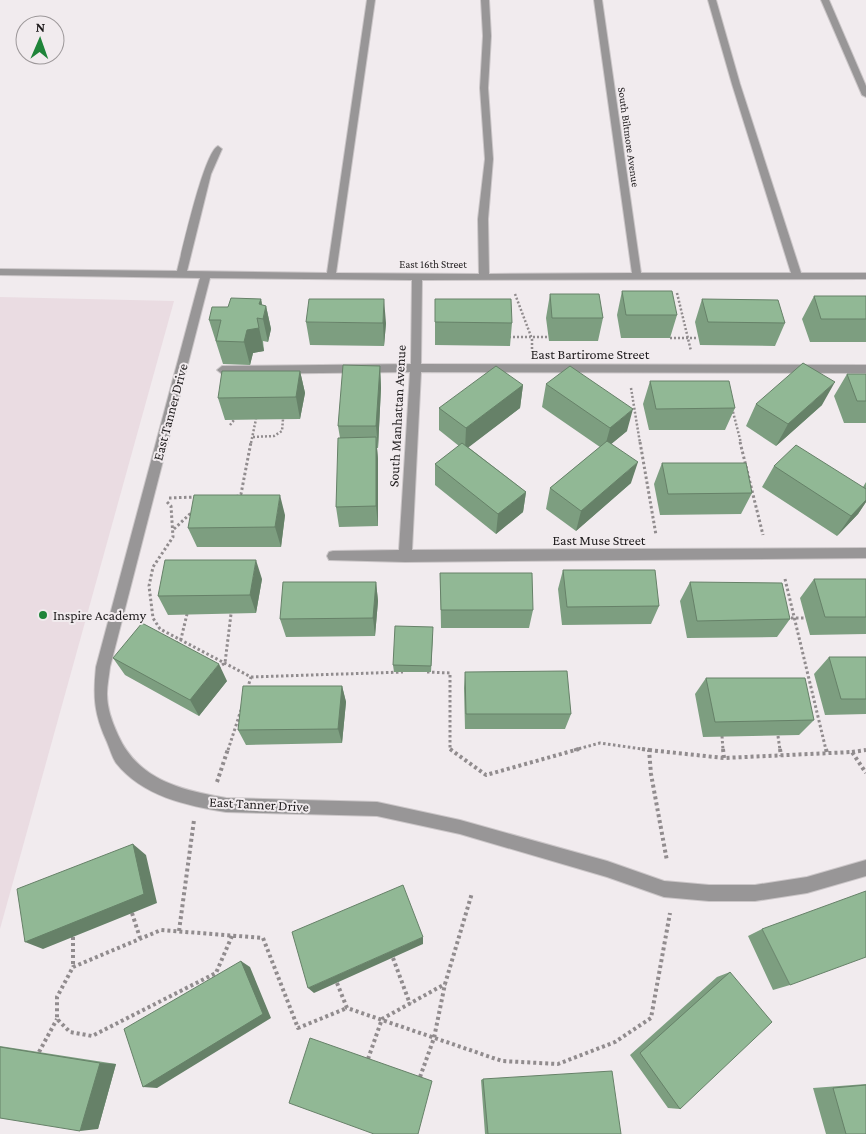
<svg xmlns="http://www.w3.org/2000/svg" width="866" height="1134" viewBox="0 0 866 1134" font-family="'Crimson Pro',serif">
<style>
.built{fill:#eadce2}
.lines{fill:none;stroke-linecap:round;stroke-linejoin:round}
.minor-casing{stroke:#cbc6c8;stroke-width:2}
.path-far2{stroke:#918c8e;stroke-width:2.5;stroke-dasharray:2 2;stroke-linecap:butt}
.path-far1{stroke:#918c8e;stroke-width:3;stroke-dasharray:2.5 2.5;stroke-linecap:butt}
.path{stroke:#918c8e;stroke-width:4;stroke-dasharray:3 3;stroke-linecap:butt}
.minor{fill:#989697;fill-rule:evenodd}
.wall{fill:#7d9e80}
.shaded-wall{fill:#668168}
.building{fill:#91b895;stroke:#668168}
.poi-dot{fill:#1f8439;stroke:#f1ebee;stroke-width:2}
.labels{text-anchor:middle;stroke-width:4;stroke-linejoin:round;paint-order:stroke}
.far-street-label{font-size:11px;fill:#1e1b1c;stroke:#f1ebee}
.street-label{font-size:14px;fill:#1e1b1c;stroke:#f1ebee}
.poi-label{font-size:14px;fill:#1e1b1c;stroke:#f1ebee;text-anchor:start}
</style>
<rect width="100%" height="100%" fill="#f1ebee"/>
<!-- built -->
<path class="built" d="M0 297 174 301 0 929Z"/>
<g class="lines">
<!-- minor casing -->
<g class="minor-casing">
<path id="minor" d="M367 0H375L336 273 479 274 478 219 485 159 480 88 483 36 481 0H489L491 36 488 88 493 159 488 219 489 274 632 273 594 0H602L641 273H791L732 84 708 0H716L740 84 801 273H866V279L422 280 421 364 866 365V373L421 372 412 550 866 548V558L405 562 329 560 327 556 329 552 333 551 399 550 410 372 222 374 217 370 222 366 411 364 412 280 210 278 110 667C109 676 107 685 107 694 107 708 112 722 118 735 138 780 181 790 226 798L377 802 460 820 607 861 664 881 709 885H755L807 877 866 860V876L807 893 755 901H709L664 897 607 877 460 834 377 816 226 812C187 806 142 796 116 763 112 757 110 749 107 742 94 714 93 697 96 667L200 278 0 275V269L177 271C182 252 204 152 218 146L222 149 211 174 187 271 327 273Z
M821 0H829L866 86V97L862 95Z"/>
</g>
<!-- path-far2 -->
<path class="path-far2" d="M677 293 691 351
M515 294 532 339V349
M509 337H548
M670 338H698
M631 388 640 443
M732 408 741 443
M230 425 234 420
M253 437 274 436 282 431 283 419
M251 443 256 419"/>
<!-- path-far1 -->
<path class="path-far1" d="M640 442 656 535
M740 442 763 535
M236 497 241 494 251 442
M169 498 195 497
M167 502 171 506 173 537 153 567 149 586 153 618 160 629 251 677 247 690
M174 529 193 511
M785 579 826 750
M786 618H806
M177 644 181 639 187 614
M218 668 225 663 231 614
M427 672 450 673V749L452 750
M251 677 403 672
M722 736 723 750
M778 736 780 750
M228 750 241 710
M574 750 600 743 649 750
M649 750H651"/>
<!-- path -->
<path class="path" d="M450 749 486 775 579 749
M642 749 649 750 651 774 667 861
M723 749 724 758
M780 749 781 756
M826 749 827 753
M649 750 724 758 852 752 866 773
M852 752 866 750
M217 782 228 749
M132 913 140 938
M179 931 194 820
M232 936 216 973 92 1036 70 1032 57 1019V997L73 967 161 930 263 938 298 1028 347 1008
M73 937V967
M393 958 410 1004
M337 983 347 1008 502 1061 558 1064 615 1042 651 1018 670 913
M39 1052 57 1019
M368 1059 382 1019 445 984 472 893
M420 1077 434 1038 445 984"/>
<!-- minor -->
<use href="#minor" class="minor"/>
</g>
<!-- wall -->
<path class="wall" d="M622 291 677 315 670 338H621L617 315Z
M550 294 603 318 598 341H549L546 318Z
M814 296H866V342H810L802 319Z
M261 299 262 305 266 306 271 329 268 342 263 341 264 351 253 353 250 365 223 364 209 320 228 307Z
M435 299 512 323 510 346 435 345Z
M702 299 785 323 775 346 700 345 695 322Z
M306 322 386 323 384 346 310 345Z
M380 366 381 388 378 448H377L378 459V526L339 527 336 507 340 438 338 426Z
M300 371 305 393 300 419 225 420 218 398Z
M847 374H866V423H844L834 396Z
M650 381 735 408 725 430H649L643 404Z
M546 384 627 431 611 444 631 483 576 531 546 509 550 488 600 447 542 407Z
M523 385 520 408 468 447 526 492 523 512 496 534 435 485V464L459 446 439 430V408Z
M756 404 822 405 776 446 746 426Z
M662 463 752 493 741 514 660 515 654 484Z
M774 466 863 487 866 482V502L858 514 837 536 762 487Z
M285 515 281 547H197L188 528Z
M563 570 659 606 651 624 562 625 558 589Z
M440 573 533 610 529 628H441Z
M262 579 256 613 168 615 158 596Z
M814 579H866V634L810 635 800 598Z
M376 582 378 601 375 636 286 637 280 619Z
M690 582 790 619 777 637 687 638 680 601Z
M433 634 431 672H394L393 665Z
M829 657H866V714L825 715 814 674Z
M113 658 227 681 199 716 125 675Z
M465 672 571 714 565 729H465L464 688Z
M706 678 814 720 799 735 703 737 695 694Z
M342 686 346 702 342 743 246 745 238 730Z
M762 929 790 985 773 990 748 936Z
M730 972 680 1109 668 1108 630 1055 717 977Z
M0 1046 116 1064 98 1129 0 1118Z
M483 1079 621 1134H485L481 1080Z
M866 1084V1134H826L813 1088Z"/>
<!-- shaded-wall -->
<path class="shaded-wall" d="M261 299 264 316 266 306 271 329 268 342 263 319 259 304Z
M384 299 386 323 384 346 383 323Z
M257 318 264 351 253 353 250 365 244 342 247 330Z
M380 366 381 388 378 448 376 426Z
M300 371 305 393 300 419 296 397Z
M835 382 822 405 776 446 788 424Z
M523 385 520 408 465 450 466 428Z
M633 409 627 431 604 450 610 428Z
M376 437 378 459V526L376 506Z
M638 462 631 483 576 531 581 511Z
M526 492 523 512 496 534 498 514Z
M280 495 285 515 281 547 275 527Z
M866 500V502L858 514 837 536 851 516Z
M256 560 262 579 256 613 250 595Z
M376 582 378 601 375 636 373 618Z
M219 664 227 681 199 716 190 700Z
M342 686 346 702 342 743 338 729Z
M133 844 146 855 157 903 43 949 25 942Z
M423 937V944L314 993 308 988Z
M241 961 250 967 271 1018 157 1088 143 1087Z
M100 1063 116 1064 98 1129 80 1131Z"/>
<!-- building -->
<path class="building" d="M622 291H672L677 315H626Z
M550 294H599L603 318H552Z
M814 296H866V319H821Z
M231 298 261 299 259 304 266 306 263 319 257 318 259 328 247 330 244 342 216 341 221 320H209L212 307H228Z
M309 299H384L383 323 306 322Z
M435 299H511L512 323 435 322Z
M702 299 778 300 785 323 708 322Z
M803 363 835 382 788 424 756 404Z
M343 365 380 366 376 426H338Z
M496 366 523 385 466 428 439 408Z
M570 366 633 409 610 428 546 384Z
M222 371H300L296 397 218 398Z
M847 374H866V401H857Z
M650 381H729L735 408 656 409Z
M376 437V506L336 507 338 438Z
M607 441 638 462 581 511 550 488Z
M462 443 526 492 498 514 435 464Z
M796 445 866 489V500L851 516 774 466Z
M662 463H746L752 493 668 494Z
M194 495H280L275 527 188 528Z
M165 560H256L250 595 158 596Z
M563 570H655L659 606 567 607Z
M440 573H532L533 610H441Z
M814 579H866V617H825Z
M283 582H376L373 618 280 619Z
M690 582 782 583 790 619 697 621Z
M142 623 219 664 190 700 113 658Z
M395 626 433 627 431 666 393 665Z
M829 657H866V699H841Z
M567 671 571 714H466L465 672Z
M706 678H805L814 720 715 722Z
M243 686H342L338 729 238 730Z
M133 844 144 894 25 942 17 889Z
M403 885 423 937 308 988 292 932Z
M866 891V957L790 985 762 929Z
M241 961 263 1014 143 1087 124 1029Z
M730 972 772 1022 680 1109 640 1053Z
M310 1038 432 1081 418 1134H374L289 1103Z
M0 1047 100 1063 80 1131 0 1118Z
M612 1071 621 1134H488L483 1079Z
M866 1085V1134H846L833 1088Z"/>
<!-- markers -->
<circle class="poi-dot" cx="43" cy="615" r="5"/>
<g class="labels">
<!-- far-street labels -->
<g class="far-street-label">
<text transform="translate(629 137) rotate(82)" y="4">South Biltmore Avenue</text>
<text x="433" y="268">East 16th Street</text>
</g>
<!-- street labels -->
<g class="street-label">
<text x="590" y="359">East Bartirome Street</text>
<text transform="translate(170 412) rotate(-75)" y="5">East Tanner Drive</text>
<text transform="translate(397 416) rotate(-87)" y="5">South Manhattan Avenue</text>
<text x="599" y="545">East Muse Street</text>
<text transform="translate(259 804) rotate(3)" y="5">East Tanner Drive</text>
</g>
<!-- poi labels -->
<g class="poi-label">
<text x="53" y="620">Inspire Academy</text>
</g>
</g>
<!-- north arrow -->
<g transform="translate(40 40) rotate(2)"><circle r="24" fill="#f1ebee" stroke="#9d989a"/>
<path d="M0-4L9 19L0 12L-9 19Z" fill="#1f8439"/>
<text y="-8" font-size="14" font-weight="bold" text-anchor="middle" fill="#1e1b1c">N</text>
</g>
</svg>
